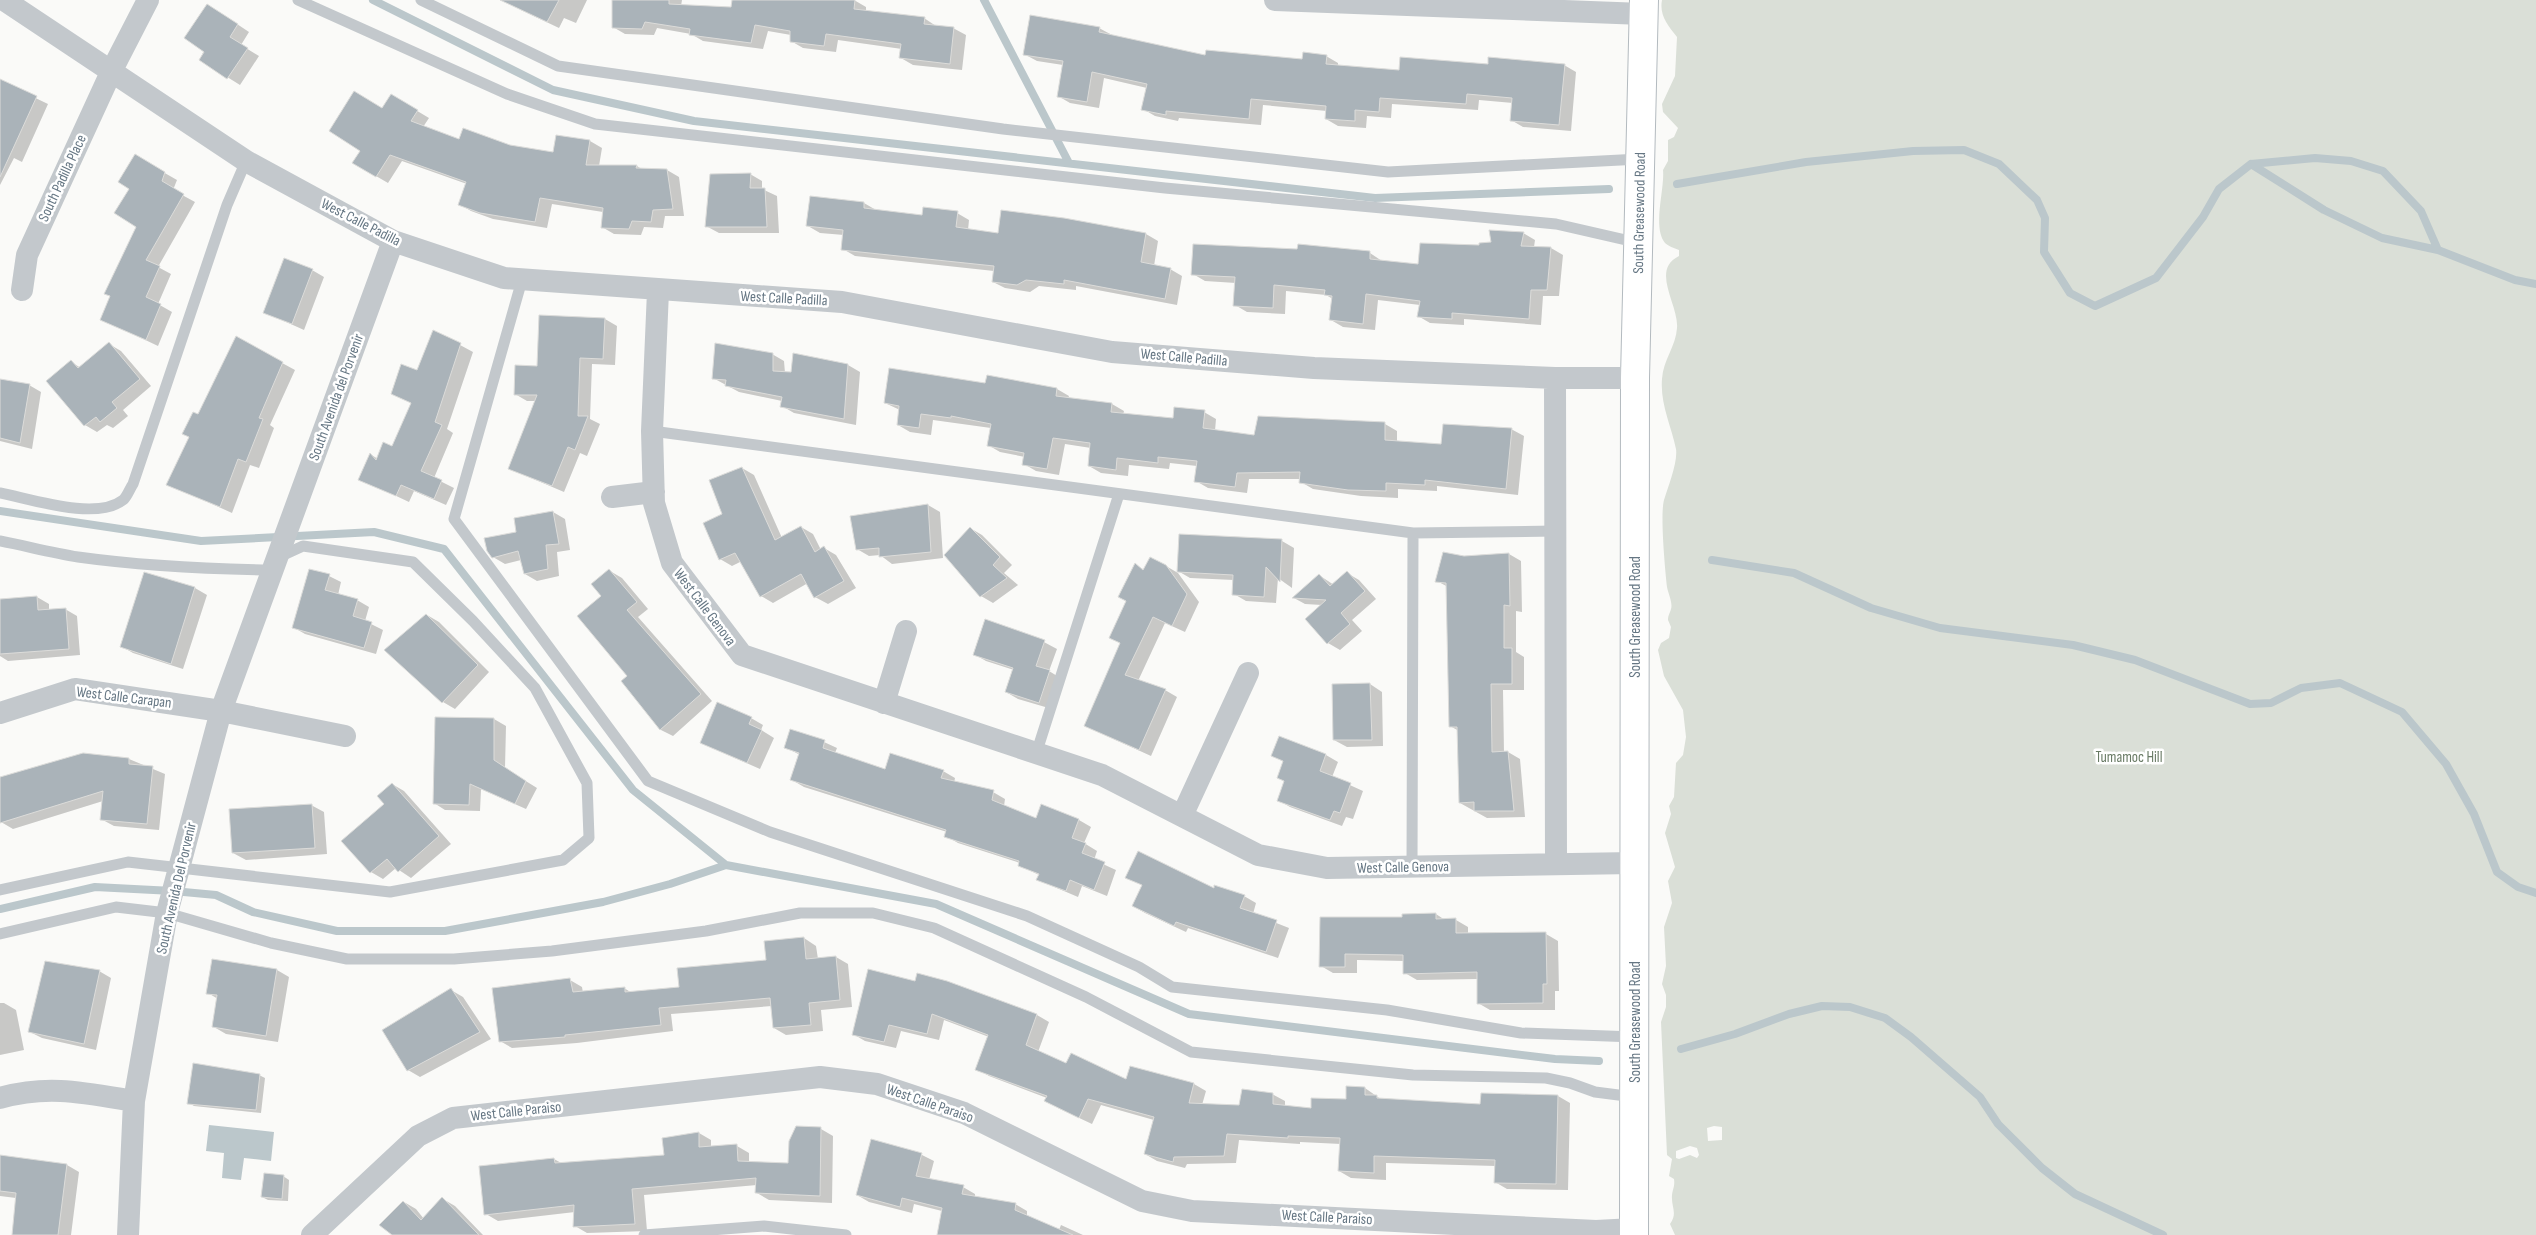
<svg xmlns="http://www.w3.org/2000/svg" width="2536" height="1235" viewBox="0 0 2536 1235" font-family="'Sofia Sans Condensed',sans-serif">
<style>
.green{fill:#dadfd7;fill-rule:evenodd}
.water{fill:#bbc7cb}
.shadow{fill:#0003}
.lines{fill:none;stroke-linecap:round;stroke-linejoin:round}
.stream{stroke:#bbc7cb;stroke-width:8}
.building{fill:#aab3b9;stroke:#dcdcda}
.secondary-casing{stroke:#b3babf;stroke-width:30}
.lane{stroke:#c3c8cc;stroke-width:11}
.street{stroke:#c3c8cc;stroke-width:22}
.secondary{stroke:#fff;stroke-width:28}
.labels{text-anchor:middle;stroke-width:5;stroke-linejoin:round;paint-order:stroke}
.street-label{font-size:15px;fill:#657683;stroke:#fff}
.park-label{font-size:15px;fill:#687a64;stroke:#fff}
</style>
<rect width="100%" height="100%" fill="#fafaf8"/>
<!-- green -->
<path class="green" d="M1662 0H2536V1235H1675L1670 1224C1678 1213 1671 1207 1672 1195 1673 1188 1675 1186 1674 1179L1669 1176 1672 1159 1667 1155 1661 1022 1666 1007V995L1662 984 1666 966 1664 927 1672 903 1668 881 1675 867 1665 833 1671 814 1669 806 1674 797 1676 763 1683 755 1686 737 1683 710 1664 676 1658 650 1661 643 1669 638 1671 627 1668 620C1668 615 1670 613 1671 609 1673 603 1668 593 1667 587 1665 569 1660 515 1664 500 1668 487 1678 462 1676 449 1671 425 1660 404 1662 379 1663 360 1676 346 1677 328 1679 305 1650 270 1679 256V250C1674 248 1668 246 1665 243 1652 227 1665 189 1663 170L1668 161V140L1674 137 1678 128 1663 112 1662 104 1675 76 1677 37C1668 26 1659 15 1662 0ZM1714 1126 1722 1127V1140L1708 1141 1707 1128ZM1690 1146 1697 1148 1699 1155 1697 1158 1690 1155 1679 1159 1676 1158V1151Z"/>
<!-- water -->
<path class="water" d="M209 1125 274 1132 271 1161 244 1158 241 1180 222 1178 224 1153 206 1151Z"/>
<!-- shadow -->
<path class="shadow" d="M510 0H587L576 23 564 18 559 28 521 10Z
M614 0H682L681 6 733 9V0H854L866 7V11L924 18 936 26 953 28 966 35 962 70 913 65 901 58 902 49 838 40 836 52 803 48 791 41V35L768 31 763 49 703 41 691 34 657 28 654 35 625 34 613 27Z
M219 12 249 32 241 45 259 56 240 85 200 60Z
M1099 28 1112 35 1206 56 1303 61 1326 56 1338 63V67L1400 71 1489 65H1564L1576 72 1571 131 1523 127 1511 120 1513 103 1479 100 1478 110 1392 104 1391 118 1367 116 1366 128 1338 126 1326 119 1327 111 1263 105 1261 125 1179 118 1178 121 1155 116 1143 109 1147 88 1104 78 1099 108 1070 103 1058 96 1063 65 1037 61 1024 54Z
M0 81 48 104 22 162 14 158 0 185Z
M404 103 429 118 423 127 460 141 554 153 590 141 602 148 599 166H637L643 170H667L679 177 684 216H665L663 228 644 227 641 235 614 234 602 227 603 212 552 204 547 228 493 219 471 211 459 204 467 184 402 161 388 183 376 176 383 110Z
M135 156 177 180 173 190 195 202 158 267 171 274 158 304 172 312 158 346 101 319 138 227 131 189Z
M750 174 762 181V189L777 196 779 233H719L706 226Z
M811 197 864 203 876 210 924 217 957 213 969 220 968 230 999 234 1064 219 1146 234 1158 241 1154 266 1170 269 1182 276 1177 305 1076 286V290L1039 286 1030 292 1005 288 993 282 994 271 855 256 843 249 844 235 820 233 808 226Z
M1523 233 1535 240 1534 247 1551 248 1563 255 1559 296H1543L1541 325 1464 319V325L1430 323 1418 316 1420 305 1378 300 1375 330 1343 327 1331 320 1333 299 1326 295 1286 291 1285 314 1247 312 1235 305 1236 283 1205 281 1193 274 1370 253 1382 261 1419 266Z
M312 270 324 277 304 330 264 312Z
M605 319 617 326 615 365 592 364 590 419 600 424 587 456 580 453 564 492 510 469 536 401H527L515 394 539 367Z
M236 338 295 370 270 425 274 428 259 468 250 465 232 513 168 484Z
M109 344 121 351 151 386 123 410 128 416 113 428 107 425 97 432 85 425 48 381 71 362 81 368Z
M460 345 473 352 447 429 453 433 434 478 454 488 446 505 414 491 409 502 360 479 370 454 378 459 393 448 412 403 417 371Z
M772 354 784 361 785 373H793L794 354 848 365 860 372 856 425 794 413 782 406V401L739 392 713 378Z
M988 377 1057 389 1069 396 1068 399 1112 404 1124 411 1123 415 1174 420 1204 412 1216 419 1215 431 1255 436 1385 424 1397 431V442L1442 445 1511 429 1524 436 1518 495 1437 486V491L1398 489V498L1361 496 1313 489 1301 482V479H1249L1247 493 1208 488 1196 481 1197 466 1170 463 1169 469 1129 465 1128 476 1101 473 1089 466 1091 448 1065 444 1059 475 1036 471 1024 464 1025 457 1000 452 988 445 991 428 933 420 931 435 910 432 898 425 900 410 885 403 986 384Z
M0 380 29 385 41 392 32 449 0 441Z
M742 468 754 475 782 538 801 527 813 534 821 550 824 548 836 555 856 588 828 604 815 597 808 583 773 603 761 596 742 561 732 566 720 559 724 514Z
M928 505 940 512 943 558 892 564 880 555 869 556 857 549Z
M553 512 565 519 570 550 557 552 559 576 537 581 525 574 521 560 505 564 493 557 518 533Z
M970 528 982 535 1012 565 1004 573 1018 585 993 603 981 596 946 555Z
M1282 541 1294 548 1292 588 1278 578 1276 603 1246 601 1234 594V580L1190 578 1178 571Z
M1509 554 1521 561 1522 612 1516 611V652L1524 657V690H1503L1504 753 1508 752 1520 759 1525 817 1487 818 1460 803 1459 731 1450 726 1448 587 1437 581 1464 557Z
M1135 565 1145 570 1166 566 1178 573 1199 602 1185 632 1165 623 1138 681 1165 690 1177 697 1151 756 1085 726 1121 643Z
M610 571 622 578 648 609 638 617 712 701 673 736 661 730 623 681 629 676 603 596Z
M145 573 195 588 207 595 183 669 133 653 121 646Z
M1347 573 1359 580 1376 599 1352 620 1362 631 1340 650 1328 643 1322 605 1305 604 1294 598 1319 575 1334 585Z
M329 576 341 582 338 595 357 600 369 607 365 621 383 630 376 654 305 634 293 627Z
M37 597 49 604V610L65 609 77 616 80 655 8 661 0 656V611Z
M427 615 439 622 489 672 455 709 443 702Z
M1042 641 1057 649 1049 671 1062 679 1052 709 1018 699 1006 692 1014 670 986 661 974 654Z
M1370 684 1382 692 1383 746 1347 747 1334 740Z
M436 718 494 719 506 726 505 768 537 788 526 809 481 789 480 811 445 810 434 803Z
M751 718 763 725 761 730 774 738 760 769 701 743Z
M1280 738 1326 755 1338 762 1332 777 1363 791 1353 819 1346 817 1342 826 1290 807 1278 800 1285 781 1284 762 1273 756Z
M824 742 837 748 835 753 886 771H943L955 778 954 783 993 792 1005 799 1004 806 1037 819 1042 806 1079 820 1091 827 1084 843 1097 851 1094 860 1116 870 1107 896 1082 886 1078 897 1038 880 1039 875 1019 865 1020 863 958 843 946 836 947 832 804 787 792 780 800 755 785 747Z
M83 754 129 759 165 774 159 830 114 826 101 819 103 801 13 829 1 822 0 779Z
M392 784 404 791 451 844 411 878 396 868 383 879 371 872Z
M311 805 324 812 327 854 246 860 233 853Z
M1127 877 1244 896 1256 903 1253 914 1289 928 1278 958 1188 928 1186 932 1145 913 1133 906 1143 886Z
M1436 914 1445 920H1456L1468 927V934H1546L1558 941 1559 991H1555V1010H1490L1478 1003V979L1417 980 1405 973 1404 961 1357 960V973H1333L1321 966 1403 919Z
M804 938 816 946 818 959 836 957 848 964 852 1007 821 1010 823 1031 786 1035 774 1028 772 1006 671 1014 673 1031 577 1043 512 1048 500 1041 570 980 582 987 583 993 624 988 632 993 680 988 767 962Z
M277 970 289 977 278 1042 226 1034 214 1027 218 999 208 993Z
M99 971 111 978 96 1050 42 1038 30 1032Z
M916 982H947L1037 1015 1049 1022 1038 1052 1066 1065 1127 1080 1194 1084 1206 1091 1202 1105 1240 1106 1272 1094 1285 1101V1106L1312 1109 1347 1100V1087L1365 1088 1382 1100 1482 1106 1558 1096 1570 1103 1568 1190 1507 1189 1495 1182 1496 1166 1386 1163V1180L1351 1178 1339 1171 1341 1144 1300 1142V1144L1239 1140 1236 1163 1187 1164 1185 1168 1157 1161 1145 1154 1154 1120 1101 1105 1092 1124 1058 1108 1047 1098 989 1076 977 1069 989 1037 944 1020 939 1040 901 1031 896 1048 865 1041 853 1034Z
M451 990 463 997 491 1039 420 1077 408 1070Z
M0 1003H4L16 1010 24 1050 0 1055Z
M259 1075 265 1078 261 1113 194 1106 189 1103Z
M796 1127 821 1129 833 1136 832 1203 769 1200 757 1193V1185L644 1195 647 1231 587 1233 575 1226V1212L498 1221 486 1214 554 1159 563 1164 665 1156 699 1133 711 1140V1147L737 1146 749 1153V1162L789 1164Z
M872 1141 922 1155 934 1161 929 1180 963 1187 975 1194V1197L1015 1204 1027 1211V1216L1059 1230 1061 1225 1083 1235H938L942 1211 914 1204 912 1213 869 1202 857 1195Z
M0 1156 67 1165 79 1172 71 1235H13L16 1198 0 1196Z
M283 1176 289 1180 288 1201 268 1200 262 1197Z
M443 1199 455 1206 483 1235H394L404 1202 416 1209 424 1219Z"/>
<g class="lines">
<!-- stream -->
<path class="stream" d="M373 0 553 90 694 121 1375 198 1609 189
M984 0 1069 163
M2251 164 2324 210 2382 238 2438 250
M1677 184 1806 162 1913 151 1964 150 1999 164 2037 200 2045 218 2044 252 2070 293 2095 306 2156 278 2203 217 2219 189 2251 164 2315 158 2351 161 2383 171 2421 211 2438 250 2515 280 2536 284
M0 511 201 541 374 532 444 549 633 790 726 865
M1712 560 1794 573 1871 608 1940 628 2073 645 2135 660 2250 704 2271 703 2301 688 2340 683 2402 712 2446 764 2474 814 2497 872 2518 887 2536 893
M0 909 95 887 173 891 216 895 253 912 337 931H445L603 902 670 884 726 865 936 904 1189 1014 1555 1059 1599 1061
M1681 1049 1735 1034 1789 1014 1822 1006 1850 1007 1885 1018 1911 1037 1980 1097 1998 1124 2042 1168 2075 1194 2163 1235"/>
</g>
<!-- building -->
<path class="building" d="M500 0H559L547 22Z
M612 0H669V4L731 7 732 0H855L854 9 925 17 924 24 954 27 950 64 899 58 901 44 826 34 824 46 790 42V31L755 25 751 43 689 35 690 29 645 22 642 29 612 28Z
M207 4 238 24 230 37 248 48 227 79 199 60 204 52 184 38Z
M1030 15 1100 27 1099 32 1205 55 1206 50 1302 59 1303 52 1327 55 1326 64 1399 70 1400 57 1488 64V57L1565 64 1559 125 1510 121 1512 98 1467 94 1466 104 1380 98 1379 112 1355 110V121L1325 119 1326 106 1251 99 1249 119 1166 111V115L1141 110 1147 84 1092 72 1087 102 1057 97 1063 61 1023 55Z
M0 79 37 96 0 177Z
M354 91 382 108 391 94 418 110 411 121 459 139 463 128 510 145 553 152 556 135 590 140 586 165H637L636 168 667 169 673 209 653 210 651 222 632 221 629 229 601 228 603 208 540 198 535 222 480 213 458 205 466 182 390 155 376 177 352 163 360 151 329 131Z
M135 154 165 172 162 181 184 194 146 260 160 266 146 297 161 304 146 340 100 320 110 296 104 294 136 227 114 213 129 189 118 182Z
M751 173 750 188H765L767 227H705L710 174Z
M810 196 864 202V208L922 215 923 207 958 211 956 227 998 233 1001 210 1064 218 1146 233 1141 262 1171 268 1165 299 1064 280V284L1026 280 1017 285 992 282 994 266 841 250 843 230 806 226Z
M1489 230 1524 232 1521 246 1551 247 1547 290H1531L1529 319 1452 313V319L1417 317 1420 301 1366 294 1363 324 1329 320 1332 296 1324 295 1325 290 1274 285 1273 308 1233 306 1235 277 1191 275 1193 244 1297 249 1298 244 1370 251V259L1418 264 1420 243 1479 245V243L1491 242Z
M284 258 313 269 292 324 263 313Z
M539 315 605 318 603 359 580 358 578 416H588L575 450 568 447 552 486 508 469 537 395H514L515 365 537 366Z
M433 330 461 343 435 422 442 425 421 471 442 480 434 499 401 485 396 496 358 480 370 453 376 460 383 442 392 446 411 403 391 394 401 364 417 370Z
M236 336 283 362 259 418 263 419 246 462 238 459 220 507 166 485 189 437 182 434 193 412 198 414Z
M109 342 140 379 112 402 117 408 100 422 96 417 84 426 46 381 71 360 78 368Z
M715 343 773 353V371L791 372 793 353 848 364 844 419 780 407 782 397 725 386 726 380 712 379Z
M889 368 985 383 987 375 1057 388 1056 396 1112 403 1111 412 1173 418 1174 407 1205 410 1203 428 1254 435 1258 416 1385 422V440L1441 444 1443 424 1512 428 1506 489 1425 480V485L1386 483V491L1348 490 1299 483 1300 472 1237 473 1235 487 1194 482 1197 461 1158 457V463L1117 458 1116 470 1088 466 1090 443 1053 438 1047 469 1022 465 1024 453 987 446 991 424 951 416V418L921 414 919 428 897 425 899 406 884 403Z
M0 379 30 384 20 443 0 438Z
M742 467 775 540 801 526 815 552 824 546 844 581 814 598 801 574 760 597 735 553 719 560 703 523 722 514 709 480Z
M928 504 931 552 879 557V548L856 550 850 516Z
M553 511 559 544 546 545 548 569 524 574 518 551 492 558 487 551 484 538 516 532 514 518Z
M970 527 1000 557 993 565 1007 578 980 597 944 555Z
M1179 534 1282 539 1280 582 1266 567 1264 597 1232 595 1233 575 1177 572Z
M1443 552 1464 556 1509 553 1510 606 1504 605V648H1512V684H1491L1492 752 1508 751 1514 811H1474V802L1459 803 1457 727H1449L1446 583 1435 582Z
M1150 557 1166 565 1187 594 1172 626 1153 617 1125 675 1166 689 1139 750 1084 726 1120 643 1109 638 1126 601 1118 597 1135 563 1143 570Z
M309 569 330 574 325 590 358 599 353 616 372 622 364 648 292 628Z
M609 569 637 602 627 610 701 694 660 730 621 681 627 676 577 616 601 596 591 584Z
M1347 571 1365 591 1341 613 1350 624 1327 644 1305 619 1326 600 1292 598 1319 574 1330 586Z
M144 572 195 587 171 664 120 647Z
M37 596 38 610 66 608 69 649 0 654V599Z
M426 614 478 665 442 703 384 650Z
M985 619 1045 640 1036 666 1050 670 1039 703 1005 692 1013 668 973 655Z
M1370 683 1372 740H1333L1332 684Z
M717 702 752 717 749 724 762 730 747 763 700 743Z
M435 717 494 718V760L526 781 515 804 470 784 469 805 433 804Z
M790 729 825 740 823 748 885 769 890 753 944 770 941 778 994 790 992 800 1036 818 1041 804 1079 819 1072 838 1086 843 1082 853 1105 862 1094 890 1070 880 1066 891 1036 880 1039 874 1018 866 1019 861 944 837 946 830 790 780 799 753 784 748Z
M1279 736 1326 754 1320 771 1351 783 1340 813 1334 811 1330 820 1277 801 1284 781 1277 778 1283 761 1271 756Z
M83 753 129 758V764L153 766 147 824 100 820 103 791 0 823V777Z
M392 783 439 836 398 872 387 859 370 873 341 841 384 804 377 796Z
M312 804 315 848 232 853 229 809Z
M1138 851 1214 888V885L1245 895 1240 908 1277 920 1266 952 1176 922 1174 926 1132 906 1142 885 1125 878Z
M1436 913V919L1456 918V933L1546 932 1547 984H1543V1003L1477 1004V972L1403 974V955L1345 954V967H1319L1320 917H1402V914Z
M804 937 806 959 836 956 840 1000 809 1003 811 1025 773 1028 770 998 659 1008 661 1025 565 1035V1037L499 1042 492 988 570 978 573 992 625 987V992L679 987 677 968 766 960 764 941Z
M212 959 277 969 266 1036 212 1027 217 995 206 994Z
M45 961 100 970 84 1044 28 1032Z
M868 969 915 981 917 973 947 981 1037 1014 1026 1045 1066 1063 1071 1053 1126 1079 1130 1066 1194 1083 1189 1103 1239 1105 1242 1089 1273 1093V1104L1311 1108V1098L1346 1099V1086L1365 1087V1095H1377V1098L1480 1104 1481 1093 1558 1095 1556 1184 1494 1183 1495 1160 1374 1156V1173L1338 1171 1340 1138 1288 1136V1138L1227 1134 1224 1156 1174 1157 1173 1162 1144 1154 1154 1117 1088 1099 1079 1118 1044 1101 1047 1096 975 1070 988 1035 932 1014 927 1034 889 1025 884 1042 852 1035Z
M451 988 480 1032 407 1071 382 1030Z
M193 1063 260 1074 256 1110 187 1104Z
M796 1126 821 1127 820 1196 755 1193 756 1178 632 1189 635 1224 573 1227 574 1205 484 1215 479 1166 554 1158 555 1163 664 1155 662 1138 699 1132V1147L737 1144 738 1161 788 1163 789 1141Z
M871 1139 922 1153 916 1176 964 1185 962 1194 1016 1203 1015 1210 1073 1235H937L942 1208 902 1198 900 1207 856 1195Z
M0 1155 67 1164 58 1235H12L16 1193 0 1191Z
M264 1173 284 1175 282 1199 261 1197Z
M442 1197 479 1235H392L379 1225 403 1201 421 1220Z"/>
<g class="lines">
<!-- secondary casing -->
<g class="secondary-casing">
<path id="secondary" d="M1634 1235 1635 378 1644 0"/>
</g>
<!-- lane -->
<path class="lane" d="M298 0 507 94 595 124 1165 188 1556 224 1639 243
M421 0 558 66 1003 129 1388 172 1640 159
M522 280 454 519 648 781 770 832 1027 916 1139 967 1172 987 1387 1010 1521 1033 1635 1037
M652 431 1413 533
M0 493C31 499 96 521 123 500 127 497 130 488 133 484L227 205 246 161
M0 541C26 546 52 553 78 557 143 566 207 569 272 570
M1036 754 1119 494
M1412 867 1413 533 1556 531
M0 890 128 862 390 892 563 860 589 838 587 783 535 688 473 621 413 562 303 546 279 557
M0 934 116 907 167 913 271 943 347 959H454L552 951 706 931 800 913H873L934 928 1086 997 1191 1052 1413 1075 1546 1078 1570 1083 1595 1092 1634 1097
M644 1235 764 1226 846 1235"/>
<!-- street -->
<path class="street" d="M4 0 246 161 393 241 504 278 842 302 1112 352 1314 368 1555 378H1635
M1275 0 1643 14
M22 290 27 255 112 70 148 0
M658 291 652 431 654 503 672 563 742 655 1102 775 1258 855 1327 868 1634 863
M1555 378 1556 863
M612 497 654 492
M884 703 906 631
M0 713 75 689 221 711 345 736
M1182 816 1248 673
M0 1098C48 1084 86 1093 134 1101
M128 1235 134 1101 167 913 221 711 393 241
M312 1235 418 1136 453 1118 820 1077 877 1084 964 1113 1142 1201 1192 1211 1596 1231 1634 1229"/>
<!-- secondary -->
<use href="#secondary" class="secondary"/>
</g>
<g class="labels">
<!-- street labels -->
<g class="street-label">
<text transform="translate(62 178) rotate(-65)" y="5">South Padilla Place</text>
<text transform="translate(1639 213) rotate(-89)" y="5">South Greasewood Road</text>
<text transform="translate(361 222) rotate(27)" y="5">West Calle Padilla</text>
<text transform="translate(784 298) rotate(3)" y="5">West Calle Padilla</text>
<text transform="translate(1184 357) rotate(5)" y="5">West Calle Padilla</text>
<text transform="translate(336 397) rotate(-70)" y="5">South Avenida del Porvenir</text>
<text transform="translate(705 607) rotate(53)" y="5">West Calle Genova</text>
<text transform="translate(1635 617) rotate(-90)" y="5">South Greasewood Road</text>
<text transform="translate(124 697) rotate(7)" y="5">West Calle Carapan</text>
<text transform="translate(1403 867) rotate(-1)" y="5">West Calle Genova</text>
<text transform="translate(176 888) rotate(-77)" y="5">South Avenida Del Porvenir</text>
<text transform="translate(1635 1022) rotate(-90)" y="5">South Greasewood Road</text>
<text transform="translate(930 1103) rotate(19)" y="5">West Calle Paraiso</text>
<text transform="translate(516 1111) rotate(-6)" y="5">West Calle Paraiso</text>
<text transform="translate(1327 1217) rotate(3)" y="5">West Calle Paraiso</text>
</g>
<!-- park labels -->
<g class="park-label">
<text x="2129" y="762">Tumamoc Hill</text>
</g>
</g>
</svg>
